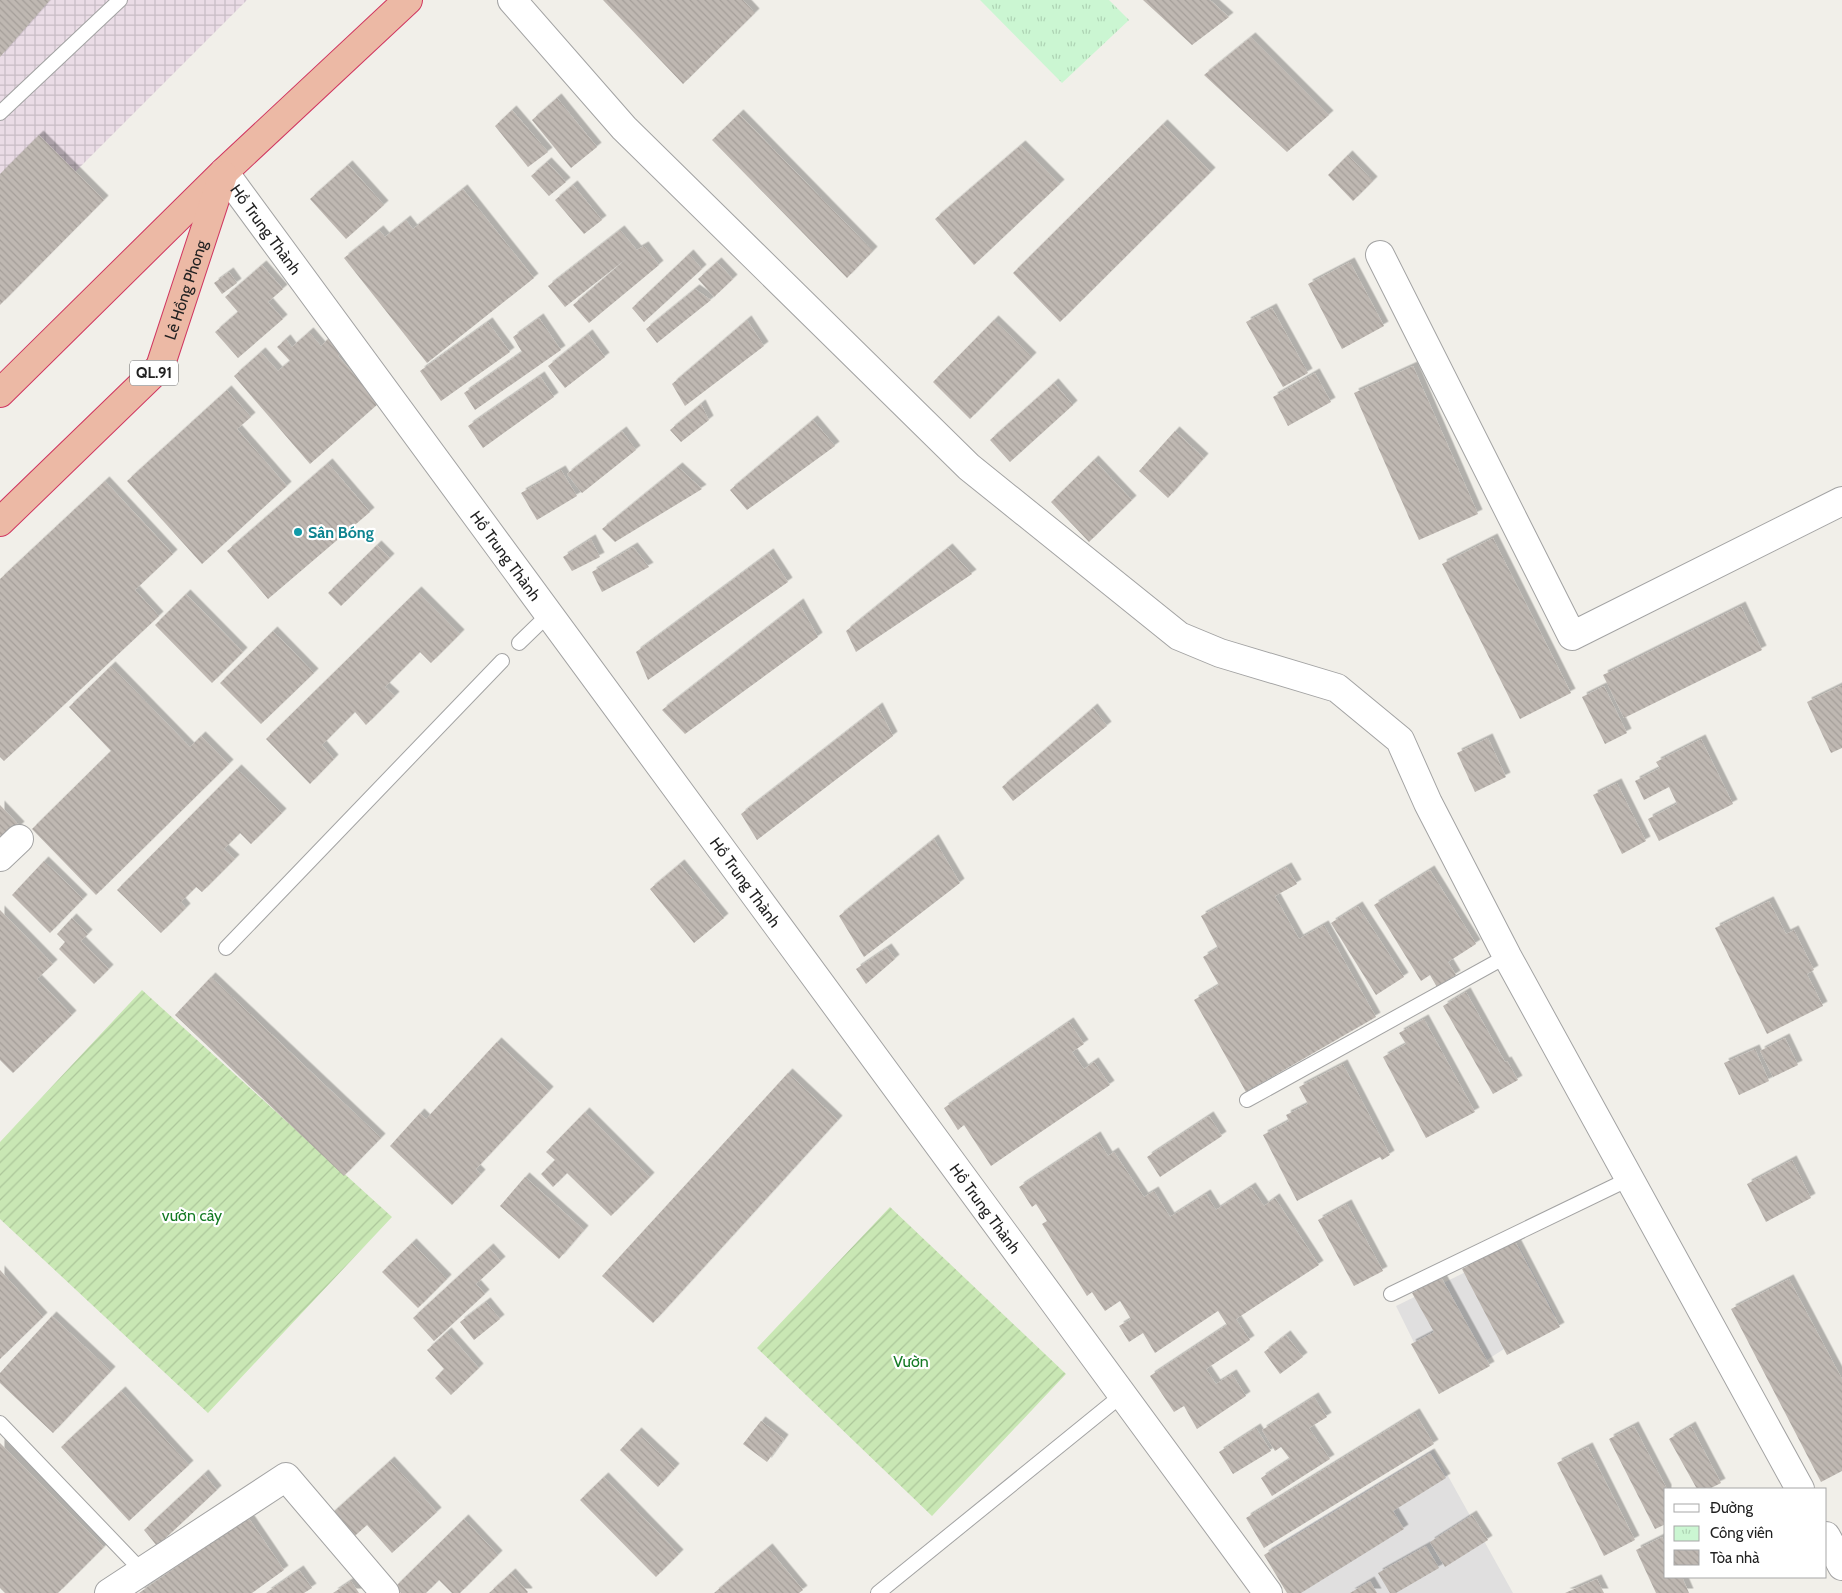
<svg xmlns="http://www.w3.org/2000/svg" width="1842" height="1593" viewBox="0 0 1842 1593" font-family="Cabin,sans-serif">
<style>
.residential{fill:#e0dfdf}
.industrial{fill:url(#industrial-grid)}
.park{fill:url(#park-tufts)}
.garden{fill:url(#garden-furrows)}
.building{fill:url(#building-back-hatch);filter:url(#shadow)}
.lines{fill:none;stroke-linecap:round;stroke-linejoin:round}
.service-casing{stroke:#a3a3a3;stroke-width:16}
.minor-casing{stroke:#a3a3a3;stroke-width:30}
.tertiary-casing{stroke:#a3a3a3;stroke-width:30}
.trunk-casing{stroke:#d03660;stroke-width:30}
.service{stroke:#fff;stroke-width:14}
.minor{stroke:#fff;stroke-width:28}
.tertiary{stroke:#fff;stroke-width:28}
.trunk{stroke:#ecb9a5;stroke-width:28}
.culture-dot{fill:#0f9aa8;stroke:#fff;stroke-width:2}
.labels{text-anchor:middle;stroke-width:4.5;stroke-linejoin:round;paint-order:stroke}
.shield{fill:#fff;stroke:#646464;stroke-width:1}
.shield-label{font-size:15px;font-weight:bold;fill:#222}
.street-label{font-size:16px;fill:#222;stroke:#fff}
.culture-label{font-size:16px;font-weight:bold;fill:#0d838f;stroke:#fff;text-anchor:start}
.park-label{font-size:16px;fill:#147b24;stroke:#fff}
</style>
<defs>
<pattern id="industrial-grid" width="8" height="8" patternUnits="userSpaceOnUse" patternTransform="scale(1.25)"><rect width="8" height="8" fill="#eadce6"/><path d="M0 4h8M4 0v8" fill="none" stroke="#c8bcc5"/></pattern>
<pattern id="park-tufts" width="24" height="20" patternUnits="userSpaceOnUse" patternTransform="scale(1.25)"><rect width="24" height="20" fill="#cbf6d2"/><path d="M3 7l-1-3M5 7V3M7 7l1-3M15 17l-1-3M17 17v-4M19 17l1-3" fill="none" stroke="#aed3b4"/></pattern>
<pattern id="garden-furrows" width="10" height="10" patternUnits="userSpaceOnUse" patternTransform="scale(1.25)"><rect width="10" height="10" fill="#c9e7b4"/><path d="M-1 1l2-2M0 10L10 0M9 11l2-2" fill="none" stroke="#acc69a"/></pattern>
<pattern id="building-back-hatch" width="6" height="6" patternUnits="userSpaceOnUse" patternTransform="scale(1.25)"><rect width="6" height="6" fill="#bfb8b2"/><path d="M-1 5l2 2M0 0l6 6M5-1l2 2" fill="none" stroke="#a49e99"/></pattern>
<filter id="shadow"><feDropShadow dx="4.5" dy="-4.5" stdDeviation="0" flood-color="#0004"/></filter>
</defs>
<rect width="100%" height="100%" fill="#f1efe9"/>
<!-- residential -->
<path class="residential" d="M1519 1246 1556 1316 1438 1391 1396 1306Z
M1433 1449 1513 1593H1301L1271 1548Z"/>
<!-- industrial -->
<path class="industrial" d="M0 0H247L0 247Z"/>
<!-- park -->
<path class="park" d="M980 0H1109L1129 20 1062 83Z"/>
<!-- garden -->
<path class="garden" d="M142 990 392 1217 208 1413 0 1219V1142Z
M890 1207 1066 1374 932 1516 757 1348Z"/>
<!-- building -->
<path class="building" d="M0 0H50L0 57Z
M603 0H743L755 13 683 84Z
M1143 0H1210L1229 17 1192 45Z
M1251 37 1329 115 1287 152 1204 75Z
M557 98 597 147 571 168 532 120Z
M512 110 548 152 528 167 495 126Z
M739 114 873 251 847 278 712 140Z
M1163 124 1211 172 1060 322 1013 273Z
M39 135 104 200 0 305V174Z
M1021 145 1060 184 974 265 935 219Z
M1348 155 1373 181 1353 201 1328 175Z
M547 162 566 182 549 196 531 176Z
M348 165 384 205 346 239 310 199Z
M573 185 602 220 584 234 555 200Z
M463 189 534 278 427 363 344 258 379 230 385 237 406 220 413 229Z
M620 230 637 250 644 246 659 265 589 323 573 305 626 259 565 307 548 286Z
M689 254 702 269 644 322 632 308Z
M717 262 733 279 714 297 698 279Z
M1350 262 1384 326 1342 349 1308 284Z
M262 265 283 289 268 302 283 319 238 358 215 332 238 312 225 297Z
M229 272 237 283 222 294 214 283Z
M695 289 711 300 657 343 646 329Z
M1272 308 1308 373 1283 387 1246 322Z
M539 318 561 350 475 410 464 393 522 352 513 337Z
M747 320 764 346 685 406 672 384Z
M994 320 1032 357 970 419 933 382Z
M488 322 510 352 441 401 420 371Z
M309 332 321 346 330 337 343 351 338 356 379 403 310 464 234 376 261 352 278 371 290 361 277 347 286 339 292 347Z
M588 334 605 357 565 388 548 366Z
M1413 366 1478 514 1419 540 1354 393Z
M1315 373 1331 402 1288 426 1273 397Z
M540 376 554 397 483 448 468 426Z
M1054 383 1073 405 1010 462 990 440Z
M227 390 251 417 237 429 287 486 202 564 127 481Z
M701 404 709 420 681 442 670 430Z
M813 420 835 446 747 510 730 490Z
M622 431 636 450 582 493 567 474Z
M1175 431 1204 458 1168 498 1139 471Z
M1094 460 1132 500 1089 542 1051 502Z
M328 463 370 512 268 599 227 551Z
M678 467 702 489 615 542 602 529Z
M561 470 577 496 537 520 521 493Z
M105 481 173 554 135 590 159 616 4 761 0 757V579Z
M1493 538 1571 693 1520 719 1442 564Z
M591 539 600 557 572 571 563 557Z
M377 545 390 558 341 606 328 593Z
M633 547 649 567 602 592 592 572Z
M948 548 972 574 856 652 846 631Z
M769 553 788 582 648 680 636 652Z
M417 591 460 634 431 663 420 652 385 687 395 696 366 725 355 712 322 745 334 759 310 784 266 739Z
M186 594 243 652 212 683 155 625Z
M799 603 818 637 685 734 662 710Z
M1741 606 1762 650 1624 718 1603 675Z
M273 631 314 673 261 724 220 683Z
M111 666 190 747 201 736 229 764 96 895 32 829 111 751 69 707Z
M1842 685V748L1831 753 1807 702Z
M1604 686 1627 733 1605 744 1582 697Z
M878 707 893 736 757 840 741 814Z
M1093 708 1107 726 1013 801 1002 787Z
M1488 738 1506 777 1475 792 1457 753Z
M1701 739 1733 804 1659 841 1648 819 1677 804 1669 787 1644 800 1635 781 1660 768 1656 762Z
M237 769 282 813 251 844 240 833 224 849 235 859 202 892 196 887 181 902 186 908 161 933 117 890Z
M1617 783 1646 841 1622 854 1593 795Z
M0 805 20 826 0 845Z
M934 839 960 883 864 957 839 916Z
M44 861 83 899 50 933 12 895Z
M680 864 724 918 694 943 650 889Z
M1287 867 1297 884 1275 896 1299 939 1324 925 1376 1017 1246 1092 1194 1000 1219 985 1203 957 1218 948 1201 916Z
M1430 870 1476 944 1448 962 1456 975 1437 987 1430 975 1421 981 1374 905Z
M1769 901 1786 934 1794 930 1814 970 1807 974 1823 1006 1767 1034 1715 928Z
M1358 906 1404 977 1376 995 1331 923Z
M0 910 53 964 37 979 72 1015 13 1073 0 1060Z
M72 918 88 934 81 941 109 969 94 984 59 949 65 942 57 934Z
M887 948 895 959 866 984 856 969Z
M211 977 381 1138 344 1176 175 1015Z
M1466 992 1505 1062 1507 1061 1518 1080 1493 1094 1443 1006Z
M1424 1019 1475 1112 1426 1138 1383 1057 1406 1044 1399 1033Z
M1069 1022 1084 1044 1072 1052 1084 1069 1094 1062 1110 1085 991 1166 964 1125 958 1130 944 1108Z
M1785 1038 1798 1065 1773 1077 1760 1051Z
M497 1042 549 1091 476 1169 481 1174 452 1205 390 1146 420 1113 426 1119Z
M1755 1049 1769 1081 1739 1095 1724 1063Z
M1343 1064 1390 1155 1382 1160 1380 1157 1297 1201 1263 1135 1289 1121 1286 1115 1308 1104 1299 1087Z
M788 1073 838 1120 653 1323 602 1276Z
M585 1112 650 1177 611 1216 567 1173 553 1187 541 1174 555 1160 546 1152Z
M1209 1116 1222 1136 1160 1177 1147 1157Z
M1096 1136 1108 1156 1114 1152 1144 1197 1154 1191 1170 1217 1206 1194 1216 1210 1251 1187 1264 1206 1275 1198 1319 1265 1236 1319 1250 1340 1206 1369 1216 1384 1232 1374 1246 1396 1197 1429 1184 1406 1174 1412 1150 1376 1227 1325 1218 1311 1155 1353 1143 1333 1129 1342 1119 1326 1131 1319 1120 1301 1105 1311 1092 1292 1087 1296 1042 1224 1047 1221 1036 1204 1032 1207 1019 1187Z
M1792 1160 1811 1198 1766 1222 1747 1184Z
M525 1177 584 1230 559 1259 500 1206Z
M1347 1204 1383 1271 1354 1286 1318 1220Z
M1515 1241 1560 1327 1507 1355 1462 1269Z
M412 1243 447 1279 418 1308 382 1272Z
M489 1248 501 1261 476 1284 485 1294 434 1341 413 1318Z
M0 1270 43 1317 0 1359Z
M1441 1277 1490 1366 1439 1394 1411 1344 1434 1332 1412 1293Z
M1789 1279 1842 1379V1471L1821 1482 1731 1309Z
M486 1302 500 1319 474 1340 460 1322Z
M52 1316 111 1371 53 1433 0 1383V1373Z
M447 1332 479 1368 451 1395 435 1378 444 1369 427 1350Z
M1286 1335 1303 1357 1280 1374 1264 1352Z
M121 1391 189 1465 129 1521 61 1447Z
M1314 1397 1327 1417 1309 1428 1330 1459 1272 1496 1261 1478 1290 1459 1281 1447 1275 1451 1262 1430Z
M1415 1413 1434 1444 1264 1548 1246 1518Z
M761 1421 784 1439 767 1462 743 1444Z
M1634 1426 1667 1489 1666 1524 1655 1529 1609 1439Z
M1691 1426 1721 1483 1709 1489H1697L1669 1439Z
M1256 1428 1271 1451 1233 1474 1219 1452Z
M637 1432 675 1468 658 1487 620 1450Z
M0 1443 104 1547 58 1593H5L0 1588Z
M1588 1447 1635 1540 1604 1556 1557 1463Z
M1430 1453 1446 1478 1393 1511 1404 1529 1301 1593H1287L1264 1555Z
M390 1461 437 1512 392 1553 367 1525 349 1541 328 1517Z
M204 1474 217 1490 157 1546 144 1530Z
M604 1477 679 1554 656 1577 580 1500Z
M1472 1515 1488 1540 1445 1567 1430 1542Z
M248 1517 284 1570 252 1593H139Z
M464 1519 498 1555 460 1593H452L439 1580 426 1593H401L395 1587Z
M1662 1537 1666 1544V1577H1682L1689 1593H1656L1636 1550Z
M1426 1546 1439 1568 1396 1593H1390L1378 1573Z
M768 1548 803 1590 799 1593H714Z
M299 1570 312 1588 304 1593H266Z
M511 1573 528 1592 527 1593H489Z
M1597 1579 1604 1593H1565Z
M351 1581 359 1593H333Z
M1370 1581 1377 1593H1350Z"/>
<g class="lines">
<!-- service casing -->
<g class="service-casing">
<path id="service" d="M0 113 120 0
M519 643 549 614
M226 948 502 661
M1247 1100 1507 956
M1391 1294 1629 1179
M0 1423 142 1571
M878 1593 1122 1395"/>
</g>
<!-- minor casing -->
<g class="minor-casing">
<path id="minor" d="M512 0 624 128 969 467 1179 636 1220 653 1337 688 1400 740 1428 803 1507 956 1800 1489
M1380 255 1572 636 1842 501
M0 857 19 839
M1826 1536 1842 1566
M109 1593 286 1477 385 1593"/>
</g>
<!-- tertiary casing -->
<g class="tertiary-casing">
<g id="tertiary">
<path id="s1" d="M224 172 1268 1593"/>
</g>
</g>
<!-- trunk casing -->
<g class="trunk-casing">
<g id="trunk">
<path d="M0 393 224 172 408 0"/>
<path id="s2" d="M0 522 160 367 223 175"/>
</g>
</g>
<!-- service -->
<use href="#service" class="service"/>
<!-- minor -->
<use href="#minor" class="minor"/>
<!-- tertiary -->
<use href="#tertiary" class="tertiary"/>
<!-- trunk -->
<use href="#trunk" class="trunk"/>
</g>
<!-- markers -->
<circle class="culture-dot" cx="298" cy="532" r="5"/>
<g class="labels">
<!-- shield labels -->
<rect class="shield" x="130" y="360.5" width="48" height="25" rx="4"/>
<g class="shield-label">
<text x="154" y="378">QL.91</text>
</g>
<!-- street labels -->
<g class="street-label">
<text dy="6" stroke="none"><textPath href="#s1" startOffset="71">Hồ Trung Thành</textPath></text>
<text dy="6" stroke="none"><textPath href="#s2" startOffset="304">Lê Hồng Phong</textPath></text>
<text dy="6" stroke="none"><textPath href="#s1" startOffset="476">Hồ Trung Thành</textPath></text>
<text dy="6" stroke="none"><textPath href="#s1" startOffset="881">Hồ Trung Thành</textPath></text>
<text dy="6" stroke="none"><textPath href="#s1" startOffset="1286">Hồ Trung Thành</textPath></text>
</g>
<!-- culture labels -->
<g class="culture-label">
<text x="308" y="538">Sân Bóng</text>
</g>
<!-- park labels -->
<g class="park-label">
<text x="192" y="1221">vườn cây</text>
<text x="911" y="1367">Vườn</text>
</g>
</g>
<!-- legend -->
<rect x="1664" y="1488" width="162" height="90" fill="#ffffff" stroke="#a7a7a7"/>
<rect x="1674" y="1504" width="25" height="8" fill="#ffffff" stroke="#a7a7a7"/>
<text x="1710" y="1513" font-size="15" fill="#222222">Đường</text>
<rect x="1674" y="1526" width="25" height="15" fill="url(#park-tufts)" stroke="#a7a7a7"/>
<text x="1710" y="1538" font-size="15" fill="#222222">Công viên</text>
<rect x="1674" y="1550" width="25" height="15" fill="url(#building-back-hatch)" stroke="#a7a7a7"/>
<text x="1710" y="1563" font-size="15" fill="#222222">Tòa nhà</text>
</svg>
